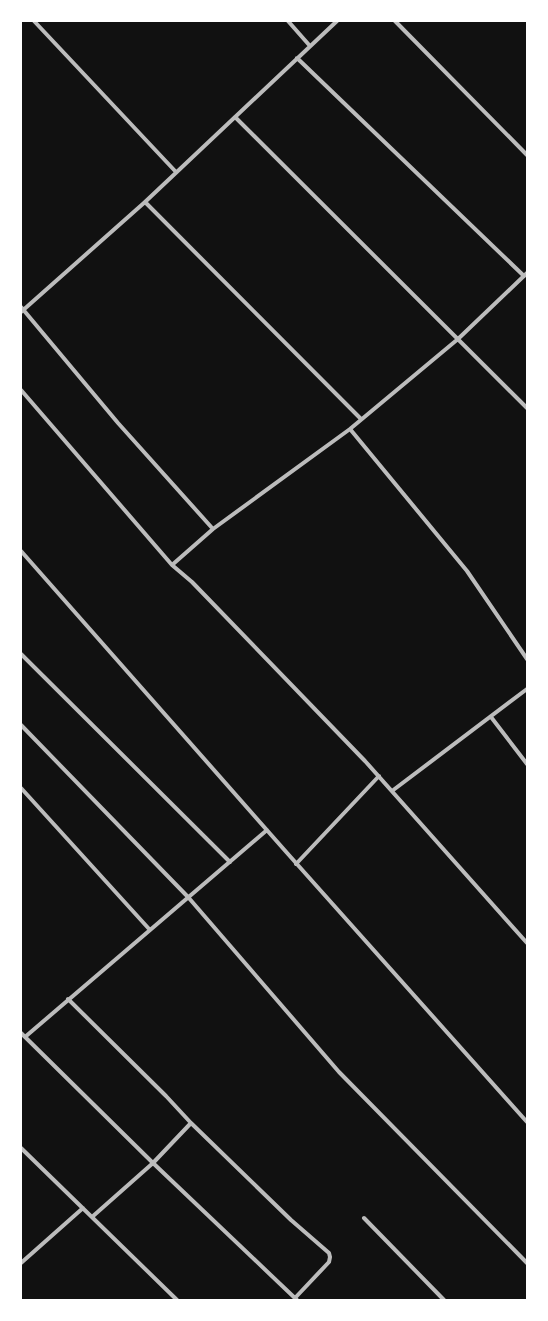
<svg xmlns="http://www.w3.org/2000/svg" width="548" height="1321" viewBox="0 0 548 1321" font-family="'Open Sans',sans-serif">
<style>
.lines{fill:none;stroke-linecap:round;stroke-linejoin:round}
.minor{stroke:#bcbcbc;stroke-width:4}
</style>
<rect width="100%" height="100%" fill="#111"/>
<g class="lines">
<!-- minor -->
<path class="minor" d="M34 21 176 172
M288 21 310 46
M395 21 527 155
M297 58 524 276
M235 117 527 408
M145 202 361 419
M21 307 118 423 213 529
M21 312 145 202 337 21
M21 390 172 565 192 582 365 761 527 943
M350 429 467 571 527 659
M21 551 288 854 527 1122
M172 565 213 529 350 429 458 339 527 273
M21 654 230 862
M491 717 527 764
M21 725 188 897 339 1072 527 1263
M21 788 150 930
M392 791 527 689
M296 864 379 776
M68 999 166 1096 191 1123 153 1163 92 1217
M21 1033 153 1163 297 1300
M25 1037 267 830
M191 1123 291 1220 329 1253 330 1257 329 1262 295 1298
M21 1148 177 1300
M364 1218 444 1300
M21 1263 83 1208"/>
</g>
<!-- border -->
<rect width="548" height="1321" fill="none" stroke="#ffffff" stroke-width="44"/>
</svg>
